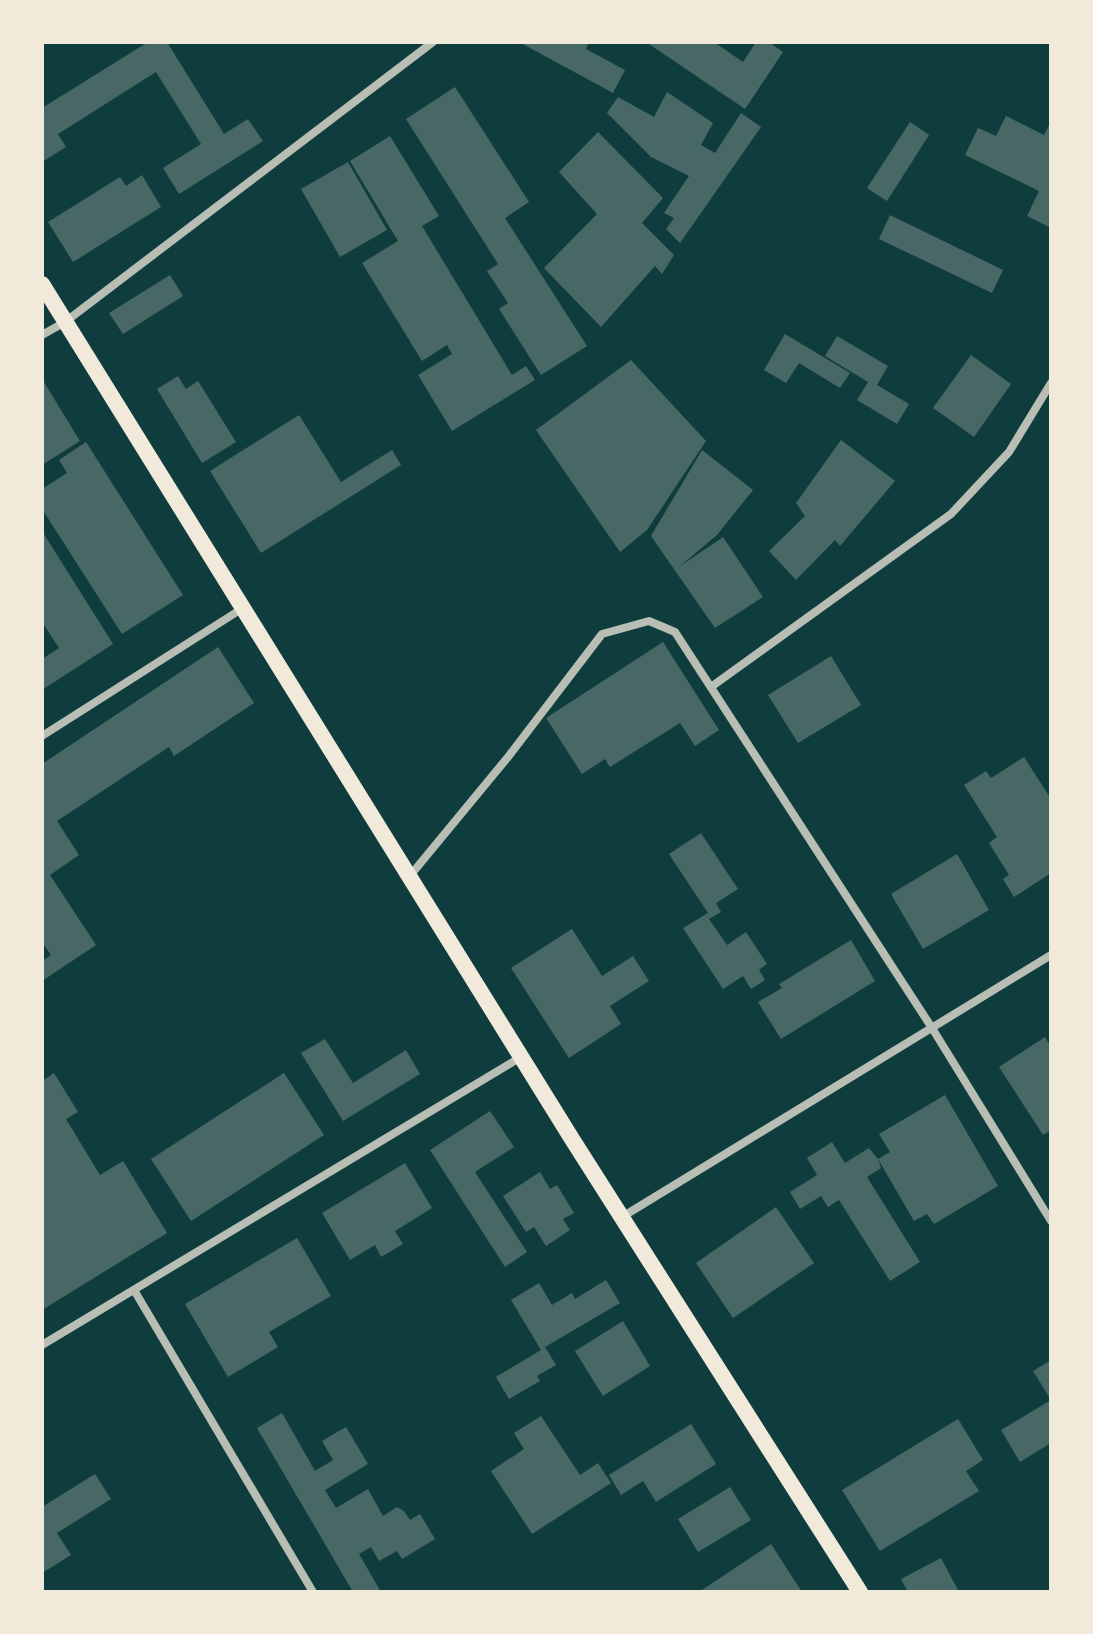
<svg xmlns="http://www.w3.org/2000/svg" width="1093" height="1634" viewBox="0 0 1093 1634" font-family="'Source Serif 4',serif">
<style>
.building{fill:#486865}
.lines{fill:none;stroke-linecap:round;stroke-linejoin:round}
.minor{stroke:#b8beb3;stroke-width:8}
.secondary{stroke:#f1e9da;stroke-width:16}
</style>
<rect width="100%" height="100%" fill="#0f3d3e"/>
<!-- building -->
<path class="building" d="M148 42H167L224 134 248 119 263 141 179 194 163 168 201 144 156 72 58 134 66 147 42 162V108Z
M519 42H589L586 49 625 70 613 93Z
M646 42H714L743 62 756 42H769L783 52 745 109Z
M455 87 529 202 505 218 587 346 541 375 499 309 508 303 487 271 498 264 406 119Z
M667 92 713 123 701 145 715 153 741 113 761 127 680 243 666 229 674 218 664 213 689 176 651 157 607 113 618 97 654 117Z
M1006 116 1044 135 1051 121V228L1027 216 1039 191 965 155 978 128 996 136Z
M910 122 929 135 887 201 867 188Z
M598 132 663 198 642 223 674 255 662 274 655 266 601 327 544 268 597 214 559 172Z
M390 136 439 216 422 226 512 375 526 366 535 380 452 431 418 375 452 354 447 345 422 361 362 263 398 241 350 161Z
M348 162 387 230 340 257 301 189Z
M142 175 161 207 73 262 48 222 120 177 126 186Z
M890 215 1003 270 992 293 879 239Z
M170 275 183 296 123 334 109 313Z
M785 334 850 373 840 388 799 363 786 383 764 370Z
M837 336 888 366 877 385 909 404 897 424 857 400 868 382 825 356Z
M971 355 1011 384 974 437 933 408Z
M631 360 706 441 647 530 620 552 536 430Z
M178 376 186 389 198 381 236 442 202 463 157 389Z
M42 379 80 441 42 465Z
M299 415 341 482 392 450 401 465 261 553 210 471Z
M841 440 895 481 840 546 835 540 796 580 769 551 805 516 796 503Z
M86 442 183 595 122 634 42 509V489L67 473 59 460Z
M702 450 753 490 717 535 679 567 723 537 763 597 715 628 651 536Z
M42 531 113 644 42 690V659L59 648 42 622Z
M663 642 719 730 695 746 680 723 610 767 605 759 582 774 546 718Z
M218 647 254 703 174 756 169 747 57 821 79 855 50 875 96 945 42 981V961L51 955 42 942V764Z
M831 656 861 705 798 743 768 695Z
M1024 757 1051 799V873L1014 897 1003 879 1009 875 989 843 997 837 964 785 986 771 991 778Z
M701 833 738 889 716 903 721 912 709 919 727 945 746 932 767 964 759 970 765 980 751 989 743 976 723 989 683 928 708 913 669 854Z
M957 854 989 910 923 949 891 894Z
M572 929 602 976 633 956 649 981 610 1006 621 1024 569 1058 511 968Z
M851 940 875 981 781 1039 758 1002 782 988 779 984Z
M1045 1037 1051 1047V1130L1043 1135 999 1067Z
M325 1039 353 1083 406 1050 420 1074 343 1121 301 1053Z
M54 1073 78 1112 66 1119 100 1175 123 1161 167 1233 42 1310V1081Z
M284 1073 324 1135 191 1221 151 1159Z
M945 1095 998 1186 934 1224 927 1214 914 1221 878 1159 881 1168 867 1177 920 1262 890 1281 839 1200 828 1207 821 1196 800 1209 790 1192 817 1175 807 1158 832 1142 845 1163 869 1148 878 1159 890 1152 879 1134Z
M490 1111 514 1147 475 1172 527 1252 505 1267 430 1150Z
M405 1163 432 1208 395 1231 403 1244 381 1257 375 1245 350 1260 322 1213Z
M540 1172 550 1189 557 1185 574 1213 563 1219 570 1230 546 1246 534 1227 526 1232 503 1196Z
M776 1207 814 1263 733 1318 696 1263Z
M297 1238 331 1296 269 1332 278 1347 228 1377 185 1304Z
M606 1280 620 1303 545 1347 556 1365 537 1376 540 1381 509 1399 496 1377 541 1350 511 1300 539 1283 552 1305 572 1293 575 1299Z
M623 1321 650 1366 603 1396 575 1351Z
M1051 1360V1443L1020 1462 1001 1430 1051 1400 1033 1371Z
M282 1413 315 1471 333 1460 322 1441 346 1427 368 1464 325 1490 336 1508 368 1489 383 1516 397 1507 404 1511 410 1520 420 1514 435 1539 402 1559 397 1551 379 1561 371 1547 359 1554 381 1592H353L257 1428Z
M541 1416 580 1475 598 1463 611 1483 532 1534 491 1471 524 1449 514 1433Z
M958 1419 983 1460 966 1471 979 1491 880 1551 842 1490Z
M691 1424 716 1464 656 1502 643 1481 621 1495 609 1475Z
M95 1474 111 1499 57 1533 71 1555 42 1573V1507Z
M730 1487 751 1520 698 1552 678 1519Z
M771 1544 802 1592H699Z
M941 1558 959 1592H908L901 1579Z"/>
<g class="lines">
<!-- minor -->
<path class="minor" d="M42 335 65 322 433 42
M711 687 951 514 1009 452 1051 383
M42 736 243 608
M409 877 508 757 602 634 649 621 675 632 932 1028 1051 1221
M622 1217 1051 955
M134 1290 313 1592
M42 1345 521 1057"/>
<!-- secondary -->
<path class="secondary" d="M42 284 572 1139 860 1592"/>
</g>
<!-- border -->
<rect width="1093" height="1634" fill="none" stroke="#f1e9da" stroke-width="88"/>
</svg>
